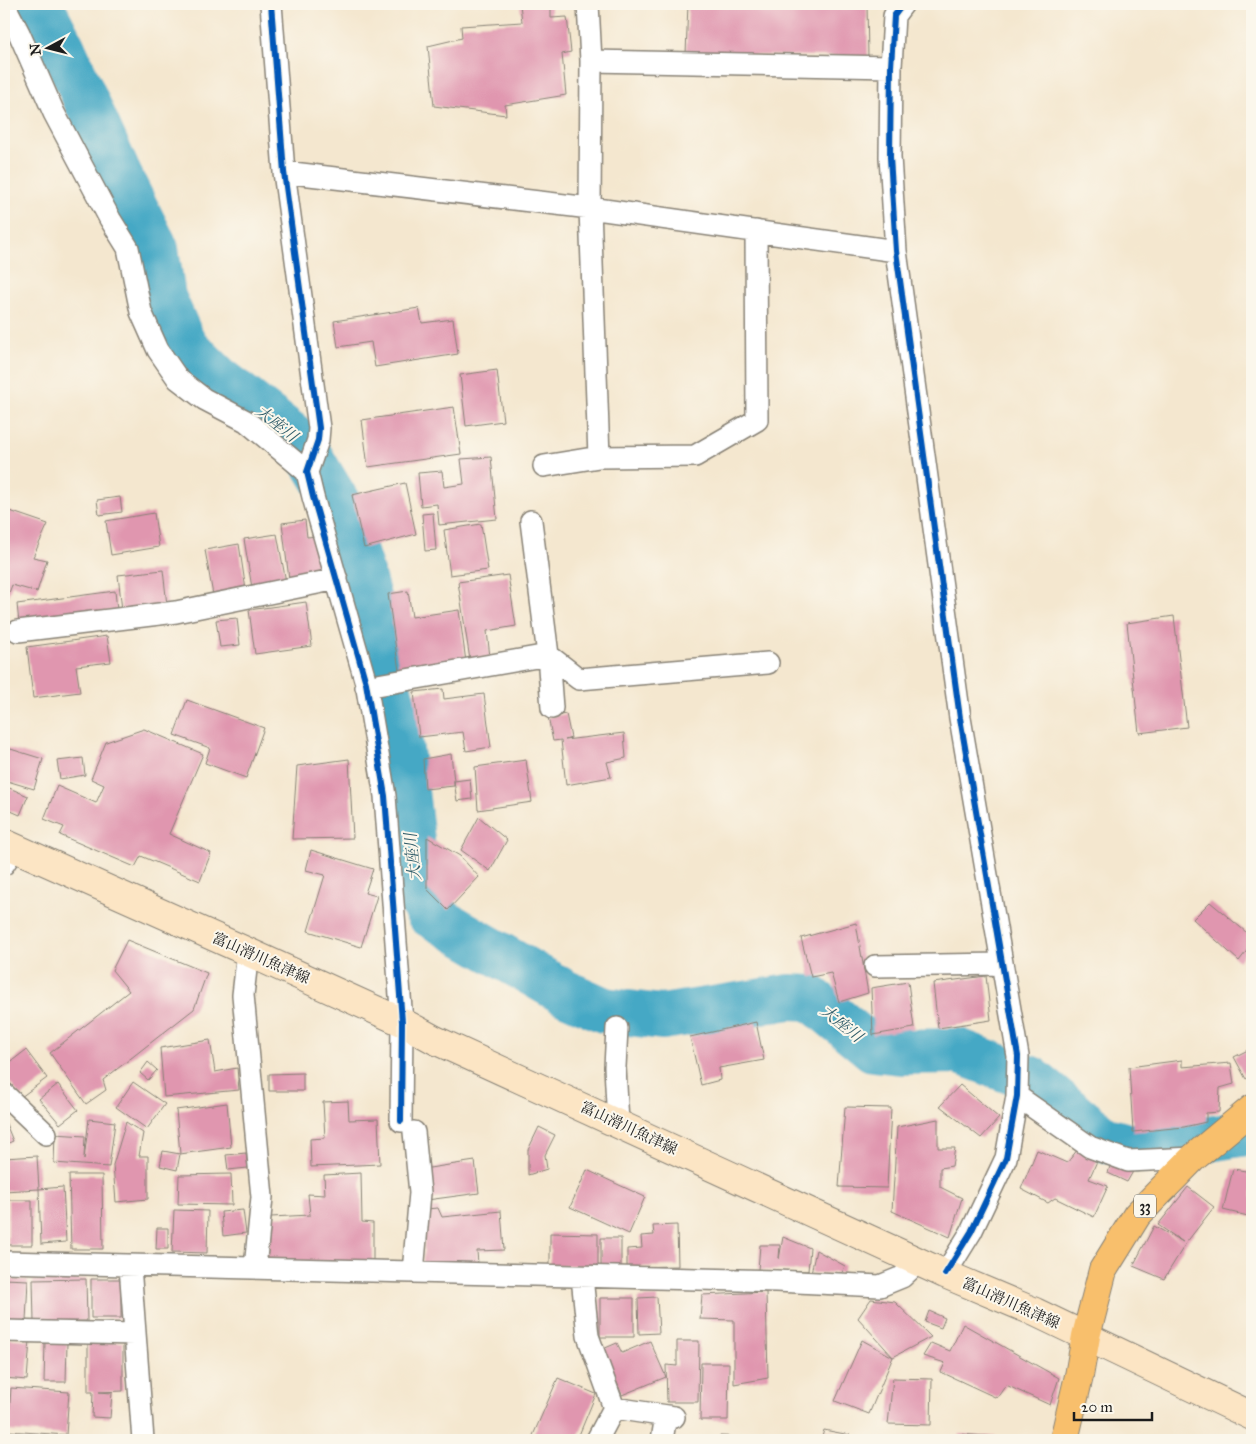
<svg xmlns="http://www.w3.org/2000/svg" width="1256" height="1444" viewBox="0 0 1256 1444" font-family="'IM FELL Great Primer','Noto Serif JP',serif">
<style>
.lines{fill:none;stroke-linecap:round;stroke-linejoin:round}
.river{stroke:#45a8c5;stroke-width:46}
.building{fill:#e096af}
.minor-casing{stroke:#888276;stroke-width:24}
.secondary-casing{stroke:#888276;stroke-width:30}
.primary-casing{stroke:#888276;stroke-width:30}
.minor{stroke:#fff;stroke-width:21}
.secondary{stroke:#fce5c4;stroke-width:28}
.primary{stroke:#f8bf6c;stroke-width:28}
.cycleway-casing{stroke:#fbf7ec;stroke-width:9}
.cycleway{stroke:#0057b8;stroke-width:6}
.labels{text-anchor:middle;stroke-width:4;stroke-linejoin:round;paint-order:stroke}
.shield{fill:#fbf7ec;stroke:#5f5e5a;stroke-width:1}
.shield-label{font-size:14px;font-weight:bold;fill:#1c1c1c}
.street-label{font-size:15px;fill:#1c1c1c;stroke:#fbf7ec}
.water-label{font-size:16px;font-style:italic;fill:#2e5b68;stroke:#fbf7ec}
</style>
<rect width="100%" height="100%" fill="#fbf7ec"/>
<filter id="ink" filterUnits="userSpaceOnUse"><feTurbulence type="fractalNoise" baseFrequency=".02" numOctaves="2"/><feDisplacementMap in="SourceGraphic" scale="10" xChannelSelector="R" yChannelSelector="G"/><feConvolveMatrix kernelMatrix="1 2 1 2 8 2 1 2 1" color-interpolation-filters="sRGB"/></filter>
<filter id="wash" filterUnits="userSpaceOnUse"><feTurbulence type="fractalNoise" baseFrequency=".0096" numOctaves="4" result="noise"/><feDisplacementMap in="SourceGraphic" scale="20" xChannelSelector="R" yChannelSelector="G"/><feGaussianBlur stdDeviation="1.12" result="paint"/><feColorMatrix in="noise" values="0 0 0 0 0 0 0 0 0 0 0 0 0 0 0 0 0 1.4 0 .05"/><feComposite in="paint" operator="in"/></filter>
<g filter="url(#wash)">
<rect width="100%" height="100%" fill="#f4e7cf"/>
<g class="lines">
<!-- river -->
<path class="river" d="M40 4 63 49 120 177 156 249 163 297 184 345 218 378 302 443 339 505 360 568 372 612 384 669 398 726 412 840 415 892 429 914 564 992 604 1010 662 1017 789 997 811 998 873 1049 901 1052 958 1051 1031 1079 1104 1139 1141 1150 1252 1132"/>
</g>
<g id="blocks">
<!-- building -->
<path class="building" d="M520 4H551V18L567 17 571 52 562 54 566 95 505 105 506 115 434 106 428 46 462 38 461 26 522 22Z
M688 4H867L868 57 686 54Z
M419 308 422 323 453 319 458 354 375 367 371 342 338 347 334 321Z
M497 370 503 421 466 426 460 375Z
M454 407 461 454 368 467 362 420Z
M491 457 497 519 439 525 437 504 421 506 418 473 442 471 444 487 464 484 461 459Z
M405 483 416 534 364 548 352 495Z
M120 497 122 512 99 515 97 500Z
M4 509 48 524 33 557 47 560 37 592 12 585 4 606Z
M154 513 159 547 111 555 106 521Z
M433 513 436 550 425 551 422 514Z
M305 520 307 537 318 536 323 575 289 579 282 523Z
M481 524 488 570 450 575 444 530Z
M277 534 286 582 252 588 244 539Z
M239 544 246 590 213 595 205 550Z
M163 570 167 605 122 610 118 575Z
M508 575 516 626 487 631 490 657 470 660 458 582Z
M115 591 117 610 19 623 17 604Z
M408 591 412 617 459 610 466 662 399 671 388 594Z
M306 602 312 646 255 654 249 610Z
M1174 616 1187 727 1139 733 1127 623Z
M237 618 240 645 220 647 216 620Z
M107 636 111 662 76 666 80 692 33 698 27 647Z
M443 689 444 699 484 694 491 747 466 751 463 732 419 737 414 692Z
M187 700 264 728 246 778 205 763 210 748 174 735Z
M566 714 571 738 565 740 624 733 626 758 607 762 611 777 566 785 561 740 553 741 548 717Z
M144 729 203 754 169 834 211 853 200 881 141 856 135 867 60 835 64 827 44 819 57 786 96 803 104 785 91 779 106 742Z
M4 747 43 759 34 789 4 780Z
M451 754 454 781 470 779 472 799 457 801 454 781V786L425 789 423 759Z
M83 758 85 775 60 779 57 761Z
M349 759 353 838 292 839 297 766Z
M526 760 532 802 478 810 475 767Z
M7 787 28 796 20 815 4 808V796Z
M479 817 507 840 490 871 461 850Z
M427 837 460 856 479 877 448 910 427 889Z
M311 850 373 869 365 893 377 896 361 947 308 931 325 875 306 870Z
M1210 902 1252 937V944L1239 961 1193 919Z
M856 923 868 993 839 1002 831 973 811 977 801 938Z
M127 940 207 973 194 1009 103 1080 106 1090 86 1104 50 1053 129 991 112 970Z
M986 976 991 1020 938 1028 933 983Z
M908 982 914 1028 873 1035 871 988Z
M756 1022 764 1060 719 1068 720 1080 701 1085 690 1037Z
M210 1040 215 1072 237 1068 239 1090 164 1097 160 1048Z
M1252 1048V1075L1246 1079 1234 1057Z
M26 1050 47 1078 21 1097 4 1075V1067Z
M1182 1060V1067L1231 1063 1234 1084 1220 1088 1219 1112 1206 1113V1122L1184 1127 1133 1132 1129 1067Z
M148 1062 157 1070 148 1080 140 1073Z
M303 1073V1091H269V1074Z
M133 1082 165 1104 147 1129 116 1107Z
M58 1084 78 1110 60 1124 39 1099Z
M960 1085 999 1118 981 1138 940 1106Z
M348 1101 349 1120 378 1119 380 1164 311 1167 310 1139 325 1138 323 1102Z
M227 1103 231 1147 180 1154 176 1110Z
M845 1107 891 1108 887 1188 839 1187Z
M4 1119 13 1141 4 1145Z
M89 1119 115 1122 109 1167 54 1163 55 1134 85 1136 84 1159Z
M938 1119V1148H955L952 1166 940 1168V1187L962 1198 950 1237 892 1211 897 1127Z
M126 1122 143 1133 139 1156H148V1199L116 1202 113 1165Z
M539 1127 555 1135 545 1155 547 1169 528 1175V1150Z
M1078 1149 1098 1159 1089 1179 1108 1186 1094 1217 1055 1198 1048 1203 1021 1189 1037 1150 1067 1163Z
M163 1151 180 1154 177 1170 160 1166Z
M246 1153 248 1168 228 1170 226 1155Z
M37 1156 39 1189 4 1191V1158Z
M475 1161 479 1193 427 1200 423 1169Z
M1111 1163 1135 1168 1127 1182 1108 1173Z
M1233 1169 1252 1172V1217L1223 1210Z
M587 1170 645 1197 629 1234 570 1207Z
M361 1173 362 1222 373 1223V1263L267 1260 271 1217 310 1215 308 1194 325 1195 324 1175Z
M231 1174 232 1205 178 1204 179 1175Z
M69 1175H102L103 1249H71Z
M63 1187 66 1242 41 1244 39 1189Z
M1188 1187 1214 1207 1186 1243 1164 1279 1133 1266 1154 1226 1183 1242 1158 1225Z
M8 1200H32V1245H8Z
M438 1208 442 1217 501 1211 504 1250 477 1251 478 1264 423 1263 426 1209Z
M174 1210 208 1211 207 1253 172 1252Z
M243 1210 246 1233 223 1236 221 1212Z
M677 1225 678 1266 627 1267V1249L642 1248 641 1236 654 1235 653 1226Z
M157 1228H168V1249H156Z
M550 1233 598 1234V1266L550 1265Z
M783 1237 810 1248 808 1271 758 1270 760 1245H780L779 1259Z
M601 1238H621V1267H601Z
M816 1250 845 1266 842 1273H811Z
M4 1279 28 1280 26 1321 4 1320Z
M86 1279 87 1321 34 1322 33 1280Z
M91 1279H121V1318H91Z
M766 1292 768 1378 734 1384V1320L700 1319 702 1295Z
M657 1297 659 1333 639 1334 638 1298Z
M600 1298H634V1337H600Z
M871 1299 895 1302 931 1337 893 1357 869 1414 835 1401 862 1340 893 1357 858 1318Z
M929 1311 945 1318 941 1328 925 1322Z
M963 1324 1059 1378 1050 1405 1006 1385 997 1398 941 1372 945 1363 923 1356 931 1343 950 1351Z
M4 1338 30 1340 27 1380 4 1378Z
M650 1341 666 1377 622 1395 603 1349 617 1343 622 1353Z
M677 1341H699L698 1402H667L666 1365 677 1366Z
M45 1342 67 1343 66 1382H44Z
M123 1342V1391L99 1392 112 1393 110 1418 92 1417 93 1392H88V1343Z
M701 1363H729L728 1420H700Z
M558 1378 596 1394 577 1440H569L561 1437 559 1440H531Z
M893 1378 932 1379 931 1425 888 1424Z
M11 1388 69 1392 66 1435 8 1431Z
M824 1430 850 1435 848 1440H821Z
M960 1434 998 1437V1440H959Z
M720 1436 743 1437V1440H719Z"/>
</g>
</g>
<g filter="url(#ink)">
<use href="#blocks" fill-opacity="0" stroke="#888276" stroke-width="1"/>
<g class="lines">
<!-- minor casing -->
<g class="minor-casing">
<path id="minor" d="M4 4 19 33 54 113 110 219 128 248 141 312 158 350 178 379 204 399 246 421 307 472
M271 4 284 172 319 428 318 440 307 472 313 497 366 683 385 796 402 1022 401 1121
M588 4 591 61 891 67
M903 4 894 16 891 67 890 157 896 251 960 718 1018 1056 1017 1096 1006 1158 971 1232 945 1274
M591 61 590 208 599 457 695 456 757 420 756 231
M284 172 590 208 896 251
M544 466 599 457
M531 521 548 655 579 679 768 663
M18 631 176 612 337 579
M366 687 548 655 552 708
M4 864 14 848
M248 952 243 995 262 1197 255 1268
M875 966 1002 964
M617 1028 615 1067 618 1123
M4 1094 46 1134
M1017 1096 1090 1147 1128 1161 1193 1158
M4 1262 776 1281 880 1286 902 1277 918 1262
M130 1266 143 1440
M413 1272 420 1193 414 1132
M582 1277 588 1336 614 1408 597 1440
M4 1331 135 1334
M614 1408 674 1417
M662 1440 666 1416"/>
</g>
<!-- secondary casing -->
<g class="secondary-casing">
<path id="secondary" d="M4 843 248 952 402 1022 435 1040 945 1274 1035 1312 1252 1416"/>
</g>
<!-- primary casing -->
<g class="primary-casing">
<path id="primary" d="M1064 1440 1079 1376 1086 1336 1103 1270 1137 1215 1193 1158 1252 1109"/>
</g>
<!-- minor -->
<use href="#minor" class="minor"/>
<!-- secondary -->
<use href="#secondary" class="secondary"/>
<!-- primary -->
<use href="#primary" class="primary"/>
<!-- cycleway casing -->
<g class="cycleway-casing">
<path id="cycleway" d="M271 4 284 172 319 428 318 440 307 472 313 497 366 683 385 796 402 1022 401 1121
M903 4 894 16 891 67 890 157 896 251 960 718 1018 1056 1017 1096 1006 1158 971 1232 945 1274"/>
</g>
<!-- cycleway -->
<use href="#cycleway" class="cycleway"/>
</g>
</g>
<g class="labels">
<!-- shield labels -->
<rect class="shield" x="1134" y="1194.5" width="22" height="23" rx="4"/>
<g class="shield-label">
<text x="1145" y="1211">33</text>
</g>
<!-- street labels -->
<g class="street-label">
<text transform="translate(261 958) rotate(24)" y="5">富山滑川魚津線</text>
<text transform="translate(629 1128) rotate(25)" y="5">富山滑川魚津線</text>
<text transform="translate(1011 1303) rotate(24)" y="5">富山滑川魚津線</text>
</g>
<!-- water labels -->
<g class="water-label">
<text transform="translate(277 423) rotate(38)" y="6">大座川</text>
<text transform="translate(412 857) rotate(-96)" y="6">大座川</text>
<text transform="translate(842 1023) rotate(39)" y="6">大座川</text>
</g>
</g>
<!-- margin -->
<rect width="1256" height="1444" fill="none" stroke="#fbf7ec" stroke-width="20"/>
<!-- north arrow -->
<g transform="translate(48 48) rotate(263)" stroke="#fbf7ec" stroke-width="4" paint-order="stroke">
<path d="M0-4L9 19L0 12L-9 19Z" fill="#1c1c1c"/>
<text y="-8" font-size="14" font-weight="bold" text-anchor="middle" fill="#1c1c1c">N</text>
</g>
<!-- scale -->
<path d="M1074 1412v8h78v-8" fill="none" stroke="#1c1c1c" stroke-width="2.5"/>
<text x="1081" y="1412" font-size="15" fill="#1c1c1c" stroke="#fbf7ec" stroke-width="4" paint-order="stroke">20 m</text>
</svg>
